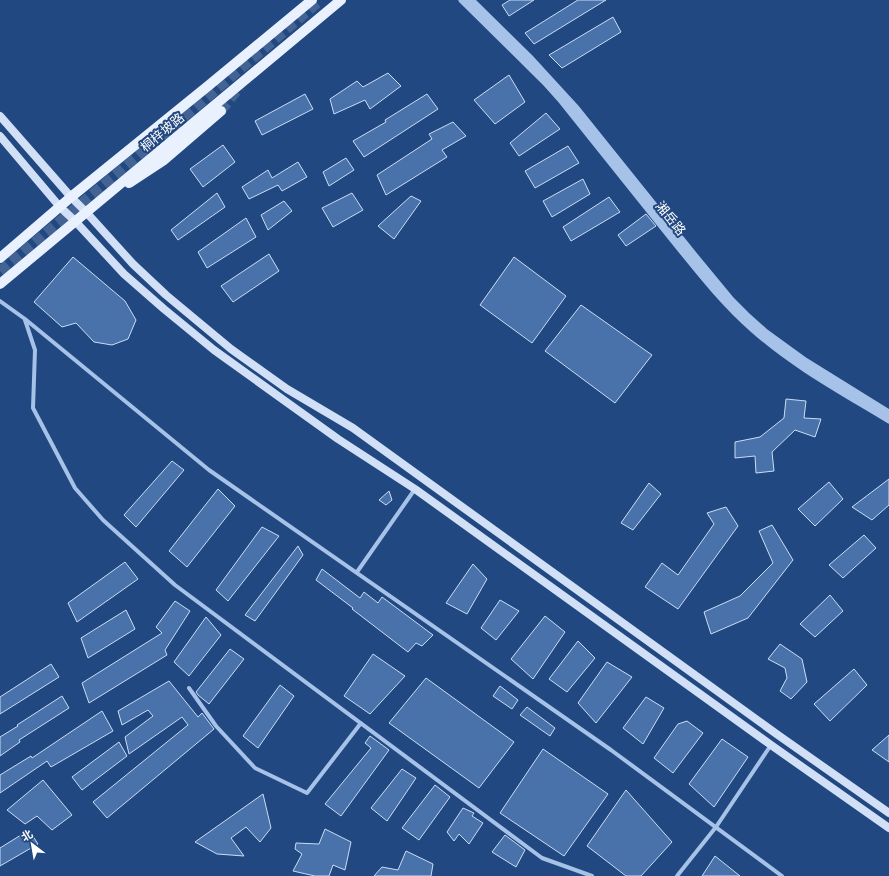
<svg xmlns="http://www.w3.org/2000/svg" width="889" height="876" viewBox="0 0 889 876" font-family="'DM Sans','Noto Sans SC',sans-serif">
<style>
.building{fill:#4971aa;stroke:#cbddf6}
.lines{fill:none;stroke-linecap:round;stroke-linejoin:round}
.primary-tunnel{stroke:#426394;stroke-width:10;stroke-dasharray:10 5;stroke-linecap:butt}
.minor{stroke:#a7c2e8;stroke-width:4}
.tertiary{stroke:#a7c2e8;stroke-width:7}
.secondary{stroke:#d1e0f6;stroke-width:8}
.primary{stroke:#e9f1fe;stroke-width:10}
.labels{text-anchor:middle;stroke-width:4;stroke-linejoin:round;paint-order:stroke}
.street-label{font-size:13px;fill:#fff;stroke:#214881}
</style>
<rect width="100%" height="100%" fill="#214881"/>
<!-- building -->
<path class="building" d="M510 0H534L509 16 502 5Z
M578 0H606L534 44 525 33Z
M613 17 621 32 562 68 549 55Z
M388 73 401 86 370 109 365 100 334 114 330 99 357 81 363 87Z
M509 75 525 102 495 124 474 100Z
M305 94 313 109 262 135 255 121Z
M427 94 438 109 364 157 353 141 386 122 385 120Z
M546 113 560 129 519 156 510 143Z
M453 122 466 136 442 150 447 157 386 195 377 175 432 139 429 134Z
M223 145 235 162 203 187 190 169Z
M568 146 579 163 535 188 525 171Z
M346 158 354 170 329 186 323 172Z
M298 162 307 177 282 191 278 185 249 199 242 187 268 170 272 178Z
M583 179 590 194 552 217 543 201Z
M217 193 225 207 178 240 171 230Z
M352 193 363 210 333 227 322 208Z
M411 196 421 201 394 239 378 226Z
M609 197 620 212 571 241 563 227Z
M284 201 292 211 268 230 261 215Z
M646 214 656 226 626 246 618 235Z
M246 218 256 237 207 268 198 252Z
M269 254 279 271 233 302 221 286Z
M73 257 125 301 136 320 128 339 112 345 94 342 76 323 62 327 34 302Z
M514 257 566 296 532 343 480 305Z
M581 305 652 355 615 403 545 351Z
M786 399 806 401 804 418 821 419 815 437 795 430 772 452 774 471 756 473 755 456 735 458V442L760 437 784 418Z
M172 461 184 470 136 527 124 515Z
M889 479V505L872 520 852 507Z
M829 482 843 499 815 526 798 509Z
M649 483 661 494 633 530 621 523Z
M218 489 235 506 187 567 169 551Z
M389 491 392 500 386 505 379 500Z
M726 507 738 526 678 609 645 587 662 563 678 575 714 524 707 513Z
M772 525 793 560 748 618 711 634 704 612 740 596 773 563 759 531Z
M262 527 279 536 228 601 216 590Z
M864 535 876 548 843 578 829 565Z
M298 546 303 555 255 621 245 615Z
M125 562 138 579 77 622 68 603Z
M473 564 487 579 467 614 446 603Z
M322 569 360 598 364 592 378 603 382 597 433 635 422 646 416 643 408 652 352 609 353 608 316 580Z
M830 595 843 611 815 637 800 624Z
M500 600 519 611 496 640 481 628Z
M175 601 190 611 165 650 167 655 89 703 82 683 162 633 156 627Z
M126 610 135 629 88 658 81 638Z
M545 616 565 632 533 679 511 659Z
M206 617 221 635 189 676 174 662Z
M578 641 595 658 567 692 549 679Z
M780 644 802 659 807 682 791 699 780 691 787 678 785 668 768 659Z
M230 649 244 659 209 704 198 695 196 692Z
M373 654 405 676 370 714 344 696Z
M607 662 632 677 596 723 578 703Z
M51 664 59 677 0 714V697Z
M854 669 867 685 830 721 814 704Z
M426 678 514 742 479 788 389 723Z
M169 681 198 717 202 713 214 729 107 818 93 802 188 725 182 717 129 754 125 737 153 716 148 710 122 725 118 711Z
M280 685 294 696 258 748 243 736Z
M500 686 518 700 512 709 493 696Z
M62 696 69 708 19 740 20 742 0 756V737L18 726 17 725Z
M646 697 664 708 643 744 623 728Z
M527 707 555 728 550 736 520 715Z
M102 711 113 731 51 767 47 761 0 793V775L31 756 32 758Z
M687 721 703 733 673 773 654 758 678 724Z
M889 735V762L872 750Z
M370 736 389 750 341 816 325 804 371 748 365 743Z
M722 739 748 757 714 807 689 784Z
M119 742 127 756 82 790 72 777Z
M543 749 608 794 564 856 500 813Z
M402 769 416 778 387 821 371 808Z
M43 780 72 815 52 830 37 816 25 824 7 810Z
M435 785 450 797 419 840 402 828Z
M626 790 672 842 641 876H626L587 846Z
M263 794 271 828 260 842 246 827 231 838 244 856 217 854 195 842Z
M463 808 474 813 472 816 483 823 469 844 459 834 454 841 447 832Z
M325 829 351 842 345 870 333 865 329 876H315L293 871 302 854 295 849 296 843 319 844Z
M29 830 38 844 0 866V848Z
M505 835 525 850 516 867 492 852Z
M406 851 433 864 431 876H374L382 867 398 870Z
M715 856 740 876H702Z"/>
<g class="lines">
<!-- primary-tunnel -->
<path class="primary-tunnel" d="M221 111 240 87
M0 271 188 114 321 0"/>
<!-- minor -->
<path class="minor" d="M0 301 25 319 209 470 611 750 782 876
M25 320 35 350 33 408 75 488 103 520 175 585 542 858 592 876
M357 572 415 489
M189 688 216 726 255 768 307 793 361 723
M677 876 716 827 771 745"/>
<!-- tertiary -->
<path class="tertiary" d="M462 0 545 82 562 101C598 146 634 191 670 236 696 268 722 302 753 329 793 365 843 392 889 420
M471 0 531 59 575 107 693 254 731 300 746 315 765 332 805 361 889 413"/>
<!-- secondary -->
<path class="secondary" d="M0 116 71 197 86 212 133 264 166 295 231 349 287 389 353 428 778 735 889 813
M0 136 60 207 75 221 124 274 164 309 214 350 338 439 415 489 771 745 889 828"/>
<!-- primary -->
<path class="primary" d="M129 183 164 160 221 111
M0 258 71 197 208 86 312 0
M0 284 341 0"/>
</g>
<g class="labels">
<!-- street labels -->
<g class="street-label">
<text transform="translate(162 132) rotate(-40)" y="5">桐梓坡路</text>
<text transform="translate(671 218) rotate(51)" y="5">湘岳路</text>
</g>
</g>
<!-- north arrow -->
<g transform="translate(32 844) rotate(329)" stroke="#214881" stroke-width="3" paint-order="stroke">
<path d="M0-3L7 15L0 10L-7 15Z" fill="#ffffff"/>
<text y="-6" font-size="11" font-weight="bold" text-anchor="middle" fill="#ffffff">北</text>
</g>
</svg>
